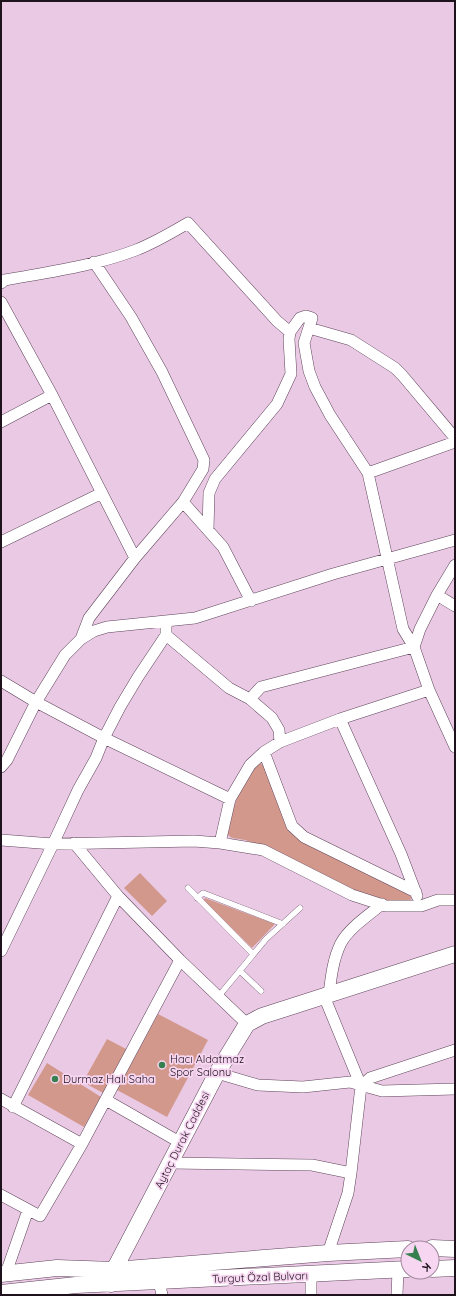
<svg xmlns="http://www.w3.org/2000/svg" width="456" height="1296" viewBox="0 0 456 1296" font-family="Quicksand,sans-serif">
<style>
.green{fill:#d3988c}
.lines{fill:none;stroke-linecap:round;stroke-linejoin:round}
.service-casing{stroke:#5f445b;stroke-width:6}
.minor-casing{stroke:#5f445b;stroke-width:12}
.secondary-casing{stroke:#5f445b;stroke-width:17}
.service{stroke:#fff;stroke-width:5.5}
.minor{stroke:#fff;stroke-width:11}
.secondary{stroke:#fff;stroke-width:16}
.poi-dot{fill:#35804e;stroke:#f7d6f2;stroke-width:1.5}
.labels{text-anchor:middle;stroke-width:3.5;stroke-linejoin:round;paint-order:stroke}
.poi-label{font-size:11px;fill:#1e121c;stroke:#f7d6f2;text-anchor:start}
.street-label{font-size:11px;fill:#1e121c;stroke:#f7d6f2}
</style>
<rect width="100%" height="100%" fill="#eac9e4"/>
<!-- green -->
<path class="green" d="M260 763 266 767 287 827 410 894 412 896 410 901 394 902 356 894 264 847 245 840 232 838 225 833 226 828 242 785 254 765Z
M140 873 167 901 152 916 124 888Z
M205 898 275 924 252 948 203 900Z
M158 1014 208 1040 167 1117 117 1090Z
M107 1039 128 1050 103 1093 83 1082Z
M47 1063 101 1097 84 1127 28 1095Z"/>
<g class="lines">
<!-- service casing -->
<g class="service-casing">
<path id="service" d="M188 888 253 954
M197 898 203 893 283 924
M240 971 261 991
M218 997 266 939 300 908"/>
</g>
<!-- minor casing -->
<g class="minor-casing">
<path id="minor" d="M1 283 5 280C48 272 94 266 136 250 154 243 171 233 188 223L277 321 290 332
M1 302 52 395 135 558
M309 328 351 340 395 368 402 375 455 438
M1 422 52 395
M368 473 455 442
M183 502 223 547 251 601
M208 530 209 493 215 479 277 404 291 374 289 339 290 332 300 318 306 316 312 318 304 343 309 371 315 387 330 415 368 473 403 629 414 647 261 687 250 699
M1 542 102 493
M455 565 437 595 420 629 414 647 429 690 455 747
M437 595 455 606
M166 635 229 688 250 699 272 718 279 730 280 742
M81 639 89 618 135 558 183 502 203 469 204 460 162 372 131 317 94 262
M1 681 36 702 104 738 230 799
M340 719 401 854 417 896
M264 752 292 826 304 837 416 892
M1 767 7 760 36 702 65 655 81 639 94 631 107 627 195 618 333 574 455 540
M1 840 53 844 194 841 220 843 263 850 352 895 386 906H421L438 900H455
M74 843 118 896 180 960 247 1024
M220 843 230 799 250 765 264 752 280 742 340 719 429 690
M1 951 53 844 78 790 96 758 104 738 120 707 138 677 166 635V621
M329 995C331 977 333 959 341 943 349 928 369 915 382 904
M324 996 361 1086 351 1173
M217 1073 258 1085 303 1087 350 1082 382 1091 455 1089
M361 1086 370 1078 455 1050
M1 1099 82 1144
M106 1100 181 1143
M13 1107 118 896
M171 1163 312 1165 351 1173 348 1193 328 1253
M1 1195 40 1216 82 1144 180 960
M6 1273 28 1210
M159 1281 162 1295
M311 1295V1275
M397 1295 398 1270"/>
</g>
<!-- secondary casing -->
<g class="secondary-casing">
<path id="secondary" d="M432 1248 455 1249
M432 1269 455 1268
M1 1274 57 1268 114 1270 328 1253 408 1249
M111 1284 114 1270 217 1073 247 1024 262 1016 455 954
M1 1293 76 1285 408 1269"/>
</g>
<!-- service -->
<use href="#service" class="service"/>
<!-- minor -->
<use href="#minor" class="minor"/>
<!-- secondary -->
<use href="#secondary" class="secondary"/>
</g>
<!-- markers -->
<g class="poi-dot">
<circle cx="162" cy="1065" r="4"/>
<circle cx="55" cy="1079" r="4"/>
</g>
<g class="labels">
<!-- poi labels -->
<g class="poi-label">
<text x="170" y="1063">Hacı Aldatmaz<tspan x="170" dy="13">Spor Salonu</tspan></text>
<text x="63" y="1083">Durmaz Halı Saha</text>
</g>
<!-- street labels -->
<g class="street-label">
<text transform="translate(182 1140) rotate(-63)" y="4">Aytaç Durak Caddesi</text>
<text transform="translate(260 1277) rotate(-2)" y="4">Turgut Özal Bulvarı</text>
</g>
</g>
<!-- border -->
<rect width="456" height="1296" fill="none" stroke="#1e121c" stroke-width="4"/>
<!-- north arrow -->
<g transform="translate(420 1260) rotate(137)"><circle r="19" fill="#f7d6f2" stroke="#a0889c"/>
<path d="M0-3L7 15L0 10L-7 15Z" fill="#35804e"/>
<text y="-6" font-size="11" font-weight="bold" text-anchor="middle" fill="#1e121c">K</text>
</g>
</svg>
